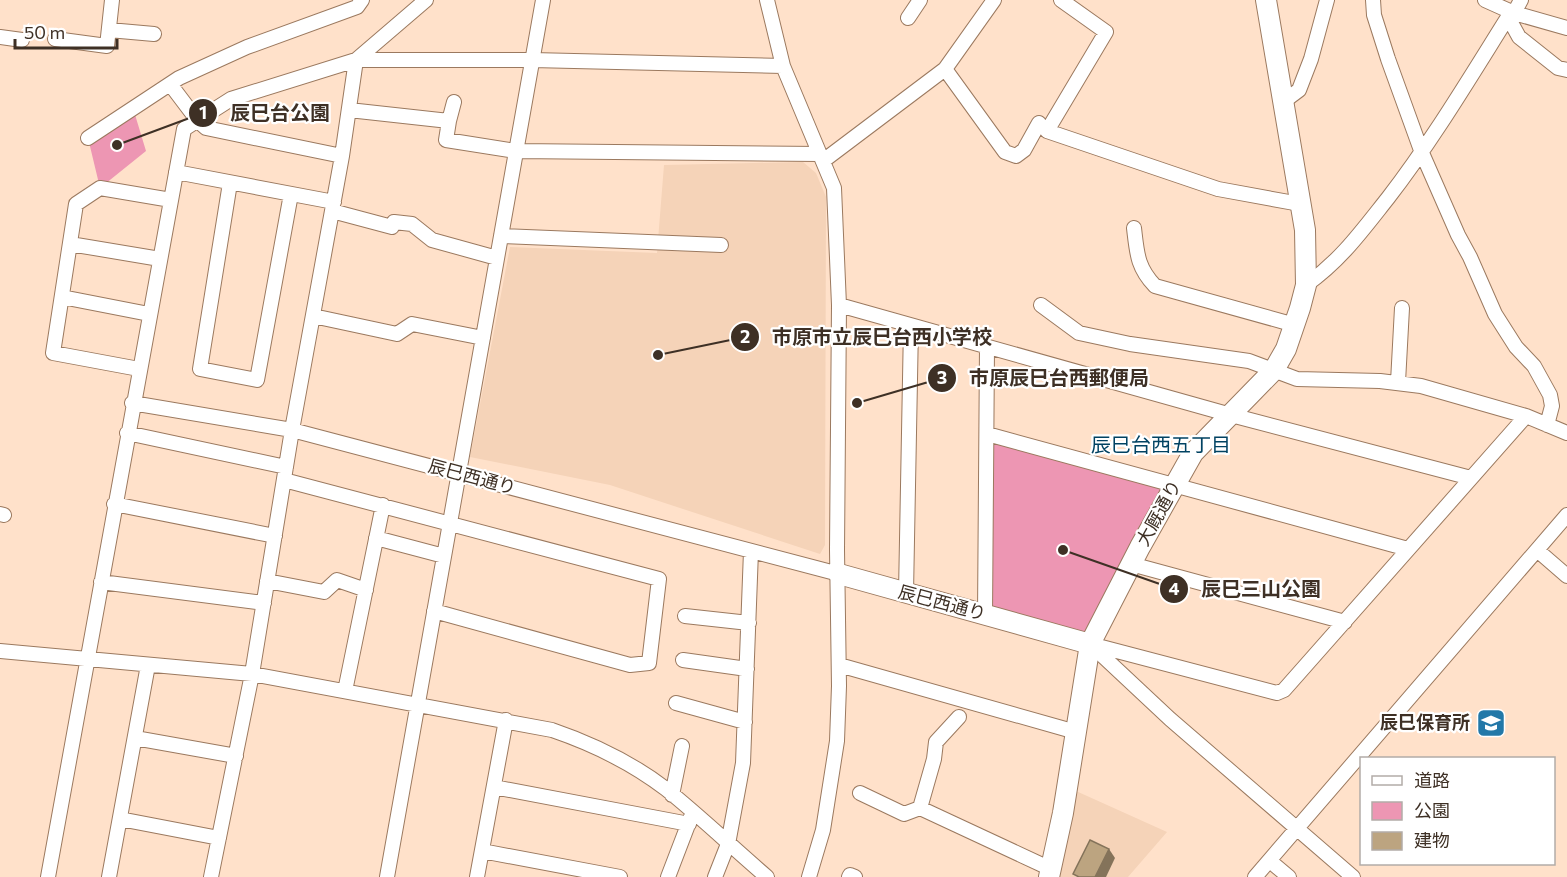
<svg xmlns="http://www.w3.org/2000/svg" width="1567" height="877" viewBox="0 0 1567 877" font-family="Commissioner,'Noto Sans JP',sans-serif">
<style>
.built{fill:#f5d3b8}
.green{fill:#ed96b3}
.lines{fill:none;stroke-linecap:round;stroke-linejoin:round}
.street-casing{stroke:#9b795f;stroke-width:16}
.secondary-casing{stroke:#9b795f;stroke-width:22}
.street{stroke:#fff;stroke-width:14}
.secondary{stroke:#fff;stroke-width:20}
.shaded-wall{fill:#84735a}
.building{fill:#bca480;stroke:#84735a;stroke-width:1.5}
.labels{text-anchor:middle;stroke-width:4.5;stroke-linejoin:round;paint-order:stroke}
.street-label{font-size:18px;fill:#3e3025;stroke:#fff}
.poi-label{font-size:18px;font-weight:bold;fill:#3e3025;stroke:#fff;text-anchor:end}
.neighbourhood-label{font-size:20px;fill:#014262;stroke:#fff}
.leader{fill:none;stroke:#3e3025;stroke-width:2}
.callout-dot{fill:#3e3025;stroke:#fff;stroke-width:2}
.mark-label{font-size:18px;text-anchor:middle;font-weight:bold;fill:#fff}
.callout-label{font-size:20px;text-anchor:middle;font-weight:bold;fill:#3e3025;stroke:#fff;stroke-width:4.5;stroke-linejoin:round;paint-order:stroke}
</style>
<rect width="100%" height="100%" fill="#ffe1ca"/>
<!-- built -->
<path class="built" d="M803 162 816 173 826 197 825 545 820 554 610 485 470 457 510 247 657 253 664 165Z
M1076 791 1167 832 1128 877H1055Z"/>
<!-- green -->
<path class="green" d="M133 108 146 151 100 188 88 138Z
M987 434 1175 485 1090 644 985 615Z"/>
<g class="lines">
<!-- street casing -->
<g class="street-casing">
<path id="street" d="M767 0 783 66 834 188 839 305 837 550 839 686 837 741 823 830 809 877
M1061 0 1106 32 1047 131 1218 189 1300 204
M1373 0 1374 15 1388 59 1422 153 1458 235 1470 257 1495 314 1516 347 1534 366 1550 395 1552 406 1547 425
M1485 0 1514 13 1567 28
M1508 17 1519 37 1558 68 1567 70
M908 18 920 0
M109 30 154 34
M0 37 22 40
M55 39 107 46 112 0
M945 69 1005 152 1016 156 1024 150 1039 123
M170 84 198 121 206 128 342 156
M454 102 449 121 446 140 516 151 820 154
M1283 102 1299 90 1311 59 1327 0
M349 110 449 121
M88 138 179 78 247 47 357 7 362 0
M823 161 945 69 994 0
M176 172 334 202
M230 183 200 369 257 380 291 194
M332 211 392 227 394 222 412 224 432 240 497 258
M1134 228C1137 253 1137 267 1155 286L1295 325
M501 236 721 245
M70 244 160 259
M1306 285C1341 260 1361 232 1388 198 1432 141 1469 79 1508 17L1514 13 1521 0
M62 297 149 314
M839 305 1231 415 1471 478
M1041 305 1079 333 1130 344 1249 361 1297 379 1380 381 1421 386 1526 416 1567 433
M313 316 397 334 412 324 483 338
M139 369 53 353 76 204 100 188 171 200
M1398 382 1402 308
M132 403 292 430 839 574
M127 433 286 467
M987 434 1408 549
M284 480 659 579 649 663 630 665 434 611
M114 504 275 536
M0 514 4 515
M376 538 444 556
M1537 550 1567 576
M1131 564 1345 622
M267 581 324 592 337 580 366 590
M101 582 264 603
M906 593 911 326
M985 615 987 347
M685 616 749 623
M1090 644 1277 693 1284 690 1526 416
M1092 646 1170 719 1353 877
M0 651 252 674 552 730C593 744 632 763 666 789 701 817 733 848 767 877
M683 660 747 669
M839 665 1076 732
M345 691 383 505
M676 703 745 722
M135 738 236 756
M494 787 689 824
M860 793 904 814 920 808 1051 869
M672 795 682 746
M920 808 934 759 936 742 959 717
M120 819 219 838
M482 851 620 877
M1270 861 1289 877
M48 877 184 129 231 99 356 60 426 0
M109 877 148 665
M211 877 252 674 292 430 342 156 356 60H532L783 66
M387 877 543 0
M477 877 506 720
M668 877 691 817
M715 877 728 844 743 763 751 551
M849 877 850 875 855 877
M1255 877 1567 515"/>
</g>
<!-- secondary casing -->
<g class="secondary-casing">
<path id="secondary" d="M839 574 1090 644
M1049 877 1063 813 1090 644 1140 547 1193 453 1274 370 1286 349 1300 308 1306 285 1305 230 1266 0"/>
</g>
<!-- street -->
<use href="#street" class="street"/>
<!-- secondary -->
<use href="#secondary" class="secondary"/>
</g>
<!-- shaded-wall -->
<path class="shaded-wall" d="M1109 849 1115 858 1106 877H1095Z"/>
<!-- building -->
<path class="building" d="M1090 840 1109 849 1095 877H1079L1073 874Z"/>
<!-- icons -->
<defs>
<g id="school-square" transform="scale(1.5)"><rect x="-9" y="-9" width="18" height="18" rx="4" fill="#2378a8" stroke="#fff"/><path d="M0-5L7-2L0 1L-7-2ZM-4 1L0 2.5L4 1V4Q0 6-4 4Z" fill="#fff"/></g>
</defs>
<g fill-rule="evenodd">
<use href="#school-square" x="1491" y="723"/>
</g>
<g class="labels">
<!-- street labels -->
<g class="street-label">
<text transform="translate(472 477) rotate(15)" y="6">辰巳西通り</text>
<text transform="translate(1159 513) rotate(-61)" y="6">大厩通り</text>
<text transform="translate(942 603) rotate(15)" y="6">辰巳西通り</text>
</g>
<!-- poi labels -->
<g class="poi-label">
<text x="1470" y="729">辰巳保育所</text>
</g>
<!-- neighbourhood labels -->
<g class="neighbourhood-label">
<text x="1161" y="452">辰巳台西五丁目</text>
</g>
</g>
<!-- callouts -->
<path class="leader" d="M117 145L203 113M658 355L745 337M857 403L942 378M1063 550L1174 589"/>
<g class="callout-dot">
<circle cx="117" cy="145" r="6"/>
<circle cx="658" cy="355" r="6"/>
<circle cx="857" cy="403" r="6"/>
<circle cx="1063" cy="550" r="6"/>
<circle cx="203" cy="113" r="15"/>
<circle cx="745" cy="337" r="15"/>
<circle cx="942" cy="378" r="15"/>
<circle cx="1174" cy="589" r="15"/>
</g>
<g class="mark-label">
<text x="203" y="119">1</text>
<text x="745" y="343">2</text>
<text x="942" y="384">3</text>
<text x="1174" y="595">4</text>
</g>
<g class="callout-label">
<text x="280" y="120">辰巳台公園</text>
<text x="882" y="344">市原市立辰巳台西小学校</text>
<text x="1059" y="385">市原辰巳台西郵便局</text>
<text x="1261" y="596">辰巳三山公園</text>
</g>
<!-- legend -->
<rect x="1360" y="757" width="195" height="108" fill="#ffffff" stroke="#b2aca8" stroke-width="1.5"/>
<rect x="1372" y="776" width="30" height="9" fill="#ffffff" stroke="#b2aca8" stroke-width="1.5"/>
<text x="1414" y="787" font-size="18" fill="#3e3025">道路</text>
<rect x="1372" y="802" width="30" height="18" fill="#ed96b3" stroke="#b2aca8" stroke-width="1.5"/>
<text x="1414" y="817" font-size="18" fill="#3e3025">公園</text>
<rect x="1372" y="832" width="30" height="18" fill="#bca480" stroke="#b2aca8" stroke-width="1.5"/>
<text x="1414" y="847" font-size="18" fill="#3e3025">建物</text>
<!-- scale -->
<path d="M15 39v9h102v-9" fill="none" stroke="#3e3025" stroke-width="3"/>
<text x="24" y="39" font-size="18" fill="#3e3025" stroke="#ffffff" stroke-width="4.5" paint-order="stroke">50 m</text>
</svg>
